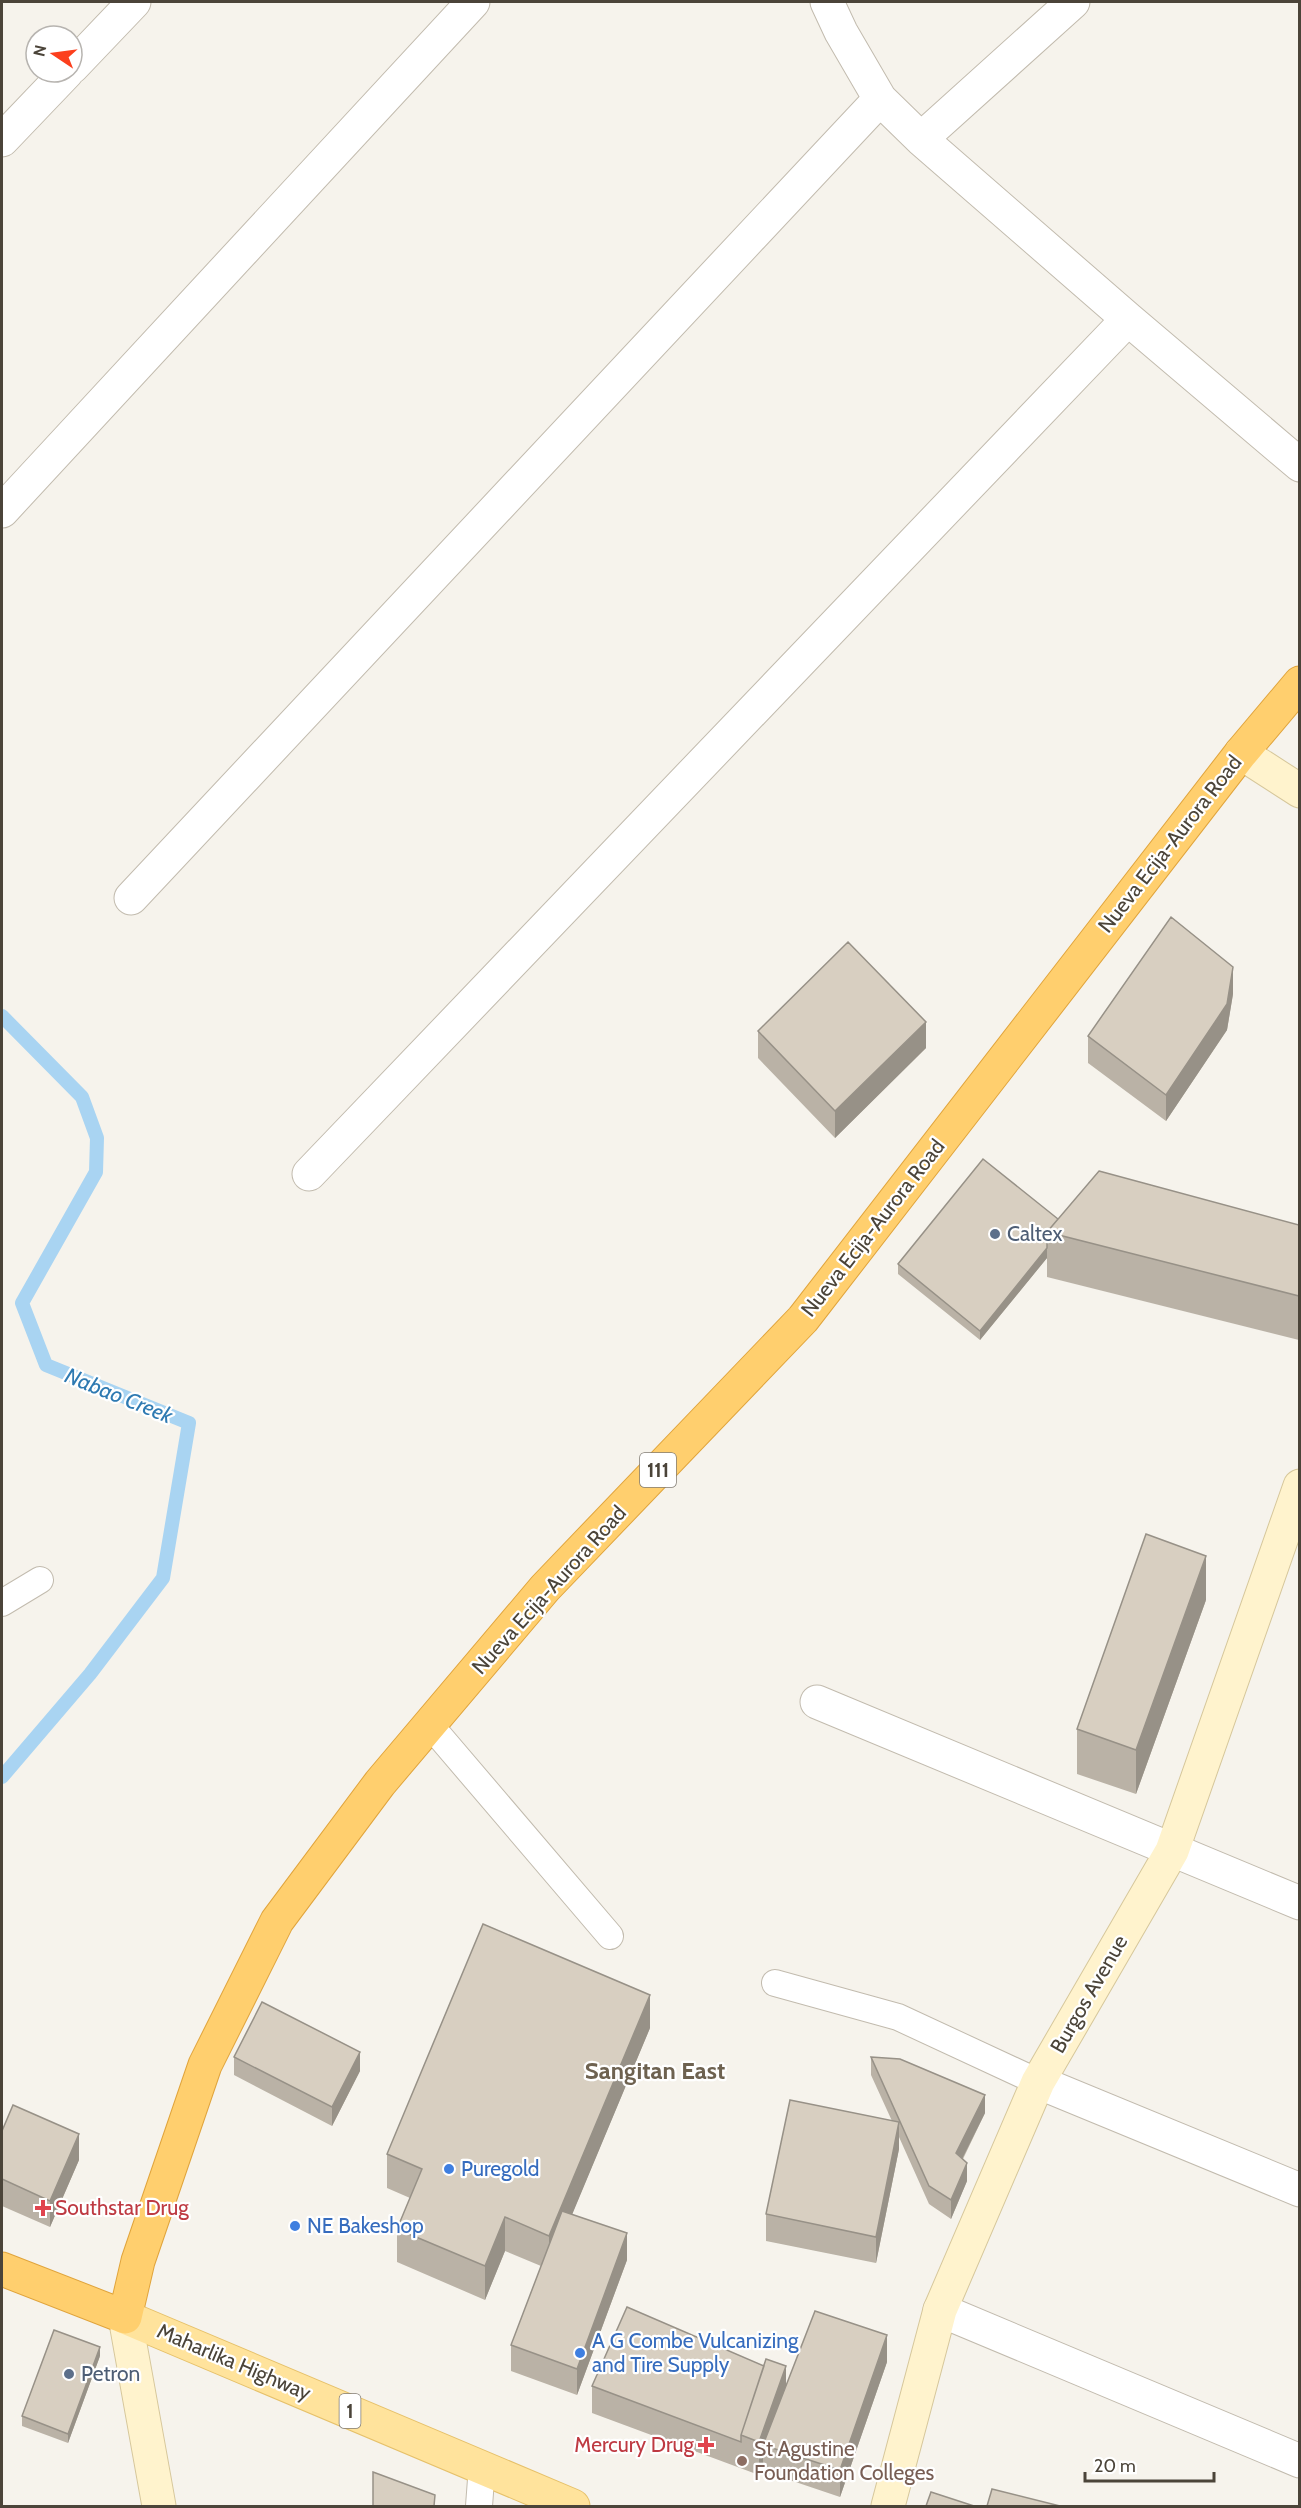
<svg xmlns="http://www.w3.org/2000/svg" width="1301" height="2508" viewBox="0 0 1301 2508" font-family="Cabin,sans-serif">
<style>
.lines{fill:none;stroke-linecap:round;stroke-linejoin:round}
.stream{stroke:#a9d4f2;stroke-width:14}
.lane-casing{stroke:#c2bbae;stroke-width:28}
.street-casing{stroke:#c2bbae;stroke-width:35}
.secondary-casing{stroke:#d6c79b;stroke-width:35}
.primary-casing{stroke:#e6c16a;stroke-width:35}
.highway-casing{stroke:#e0a43c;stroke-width:35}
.lane{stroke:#fff;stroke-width:26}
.street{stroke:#fff;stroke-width:33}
.secondary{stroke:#fff3cd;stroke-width:33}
.primary{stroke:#ffe39c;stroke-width:33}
.highway{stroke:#ffcf6e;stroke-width:33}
.wall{fill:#bab2a6}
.shaded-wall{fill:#979187}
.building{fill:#d8cfc1;stroke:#979187;stroke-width:1.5}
.service-dot{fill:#5c6f8a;stroke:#fff;stroke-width:2}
.shop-dot{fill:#3f7fe0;stroke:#fff;stroke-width:2}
.health-dot{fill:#e0444e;stroke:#fff;stroke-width:2}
.education-dot{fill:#8d6e63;stroke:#fff;stroke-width:2}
.labels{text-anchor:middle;stroke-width:4.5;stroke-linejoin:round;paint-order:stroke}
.shield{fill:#fff;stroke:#817c74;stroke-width:1.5}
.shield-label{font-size:20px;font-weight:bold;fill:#4b4439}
.street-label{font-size:21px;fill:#4b4439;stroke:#fff}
.service-label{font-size:21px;fill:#4e5e75;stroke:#fff;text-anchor:start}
.shop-label{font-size:21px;fill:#366cbe;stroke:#fff;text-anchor:start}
.health-label{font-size:21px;fill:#be3a42;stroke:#fff;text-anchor:start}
.education-label{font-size:21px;fill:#785e54;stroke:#fff;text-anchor:start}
.water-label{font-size:22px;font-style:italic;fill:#2e7ab2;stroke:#fff}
.quarter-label{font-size:24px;font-weight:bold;fill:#6e6250;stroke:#fff}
</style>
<rect width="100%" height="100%" fill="#f6f3ec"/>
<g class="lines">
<!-- stream -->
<path class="stream" d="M2 1016 82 1097 97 1138 96 1172 22 1303 46 1365 189 1423 163 1578 90 1674 2 1777"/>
<!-- lane casing -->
<g class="lane-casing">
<path id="lane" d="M2 1603 40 1580
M430 1725 610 1936
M775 1983 898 2017 1038 2082
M479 2506 482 2466"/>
</g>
<!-- street casing -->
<g class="street-casing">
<path id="street" d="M827 2 841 32 880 99 921 139 1128 319 1300 465
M72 67 134 2
M921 139 1073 2
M2 140 67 72
M2 511 473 2
M131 898 880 99
M309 1174 1128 319
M817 1702 1300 1903
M1038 2082 1300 2190
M940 2310 1300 2461"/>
</g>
<!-- secondary casing -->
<g class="secondary-casing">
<path id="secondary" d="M1241 753 1300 791
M125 2317 159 2506
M888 2506 940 2310 1038 2082 1172 1851 1300 1486"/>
</g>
<!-- primary casing -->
<g class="primary-casing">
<path id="primary" d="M125 2317 573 2506"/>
</g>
<!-- highway casing -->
<g class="highway-casing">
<path id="highway" d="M2 2269 125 2317 138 2261 205 2065 277 1921 380 1783 545 1588 803 1319 1241 753 1300 683"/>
</g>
<!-- lane -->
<use href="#lane" class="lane"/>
<!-- street -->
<use href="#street" class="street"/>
<!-- secondary -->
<use href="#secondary" class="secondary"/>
<!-- primary -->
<use href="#primary" class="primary"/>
<!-- highway -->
<use href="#highway" class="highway"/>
</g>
<!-- wall -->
<path class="wall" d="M1233 994 1227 1030 1166 1121 1088 1063V1036Z
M758 1031 926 1048 835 1138 758 1058Z
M1058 1219 1299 1225V1340L1047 1277V1258L980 1340 898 1274V1264Z
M1206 1600 1136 1794 1077 1774V1729Z
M650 2028 572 2214 627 2260 577 2395 511 2371V2345L541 2266 505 2251 485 2300 397 2262V2229L410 2198 387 2188V2154Z
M234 2057 360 2071 332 2126 234 2075Z
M871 2057 985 2113 963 2159 967 2181 951 2219 929 2204 899 2137V2149L876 2263 766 2241V2214L892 2121 871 2075Z
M2 2131 79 2160 50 2227 2 2206Z
M100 2356 68 2443 22 2426V2416Z
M887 2362 840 2497 763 2471V2463L759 2475 592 2413V2386L786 2385Z"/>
<!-- shaded-wall -->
<path class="shaded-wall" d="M1233 967V994L1227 1030 1166 1121V1095Z
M926 1022V1048L835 1138V1111Z
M1047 1248V1258L980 1340V1331Z
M1206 1556V1600L1136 1794V1750Z
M650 1995V2028L549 2270V2236Z
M360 2052V2071L332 2126V2107Z
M985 2095V2113L956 2171V2153Z
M899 2122V2149L876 2263V2237Z
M79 2134V2160L50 2227V2201Z
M967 2163V2181L951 2219V2200Z
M505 2217V2251L485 2300V2266Z
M627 2233V2260L577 2395V2369Z
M887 2335V2362L840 2497V2470Z
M100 2347V2356L68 2443V2434Z
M786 2366V2399L763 2445V2463L759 2475V2442Z"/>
<!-- building -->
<path class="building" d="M1171 917 1233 967 1227 1004 1166 1095 1088 1036Z
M848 942 926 1022 835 1111 758 1031Z
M983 1159 1058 1219 1047 1232V1248L980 1331 898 1264Z
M1099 1171 1299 1225V1296L1047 1232Z
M1146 1534 1206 1556 1136 1750 1077 1729Z
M483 1924 650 1995 549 2236 505 2217 485 2266 397 2229 422 2169 387 2154Z
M262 2002 360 2052 332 2107 234 2057Z
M871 2057 900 2059 985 2095 956 2153 967 2163 951 2200 929 2186Z
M790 2100 899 2122 876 2237 766 2214Z
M13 2105 79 2134 50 2201 2 2179V2131Z
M562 2211 627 2233 577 2369 511 2345Z
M627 2307 764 2366 741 2435V2442L592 2386Z
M815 2311 887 2335 840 2470 763 2445Z
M54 2330 100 2347 68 2434 22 2416Z
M766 2359 786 2366 759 2442 741 2435Z
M373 2472 435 2495 434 2506H373Z
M992 2489 1060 2506H987Z
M931 2492 974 2506H926Z"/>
<!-- markers -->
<g class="service-dot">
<circle cx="995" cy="1234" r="6"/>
<circle cx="69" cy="2374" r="6"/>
</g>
<g class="shop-dot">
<circle cx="449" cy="2169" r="6"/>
<circle cx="295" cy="2226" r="6"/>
<circle cx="580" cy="2353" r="6"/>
</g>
<g class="health-dot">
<path d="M40 2199h6v6h6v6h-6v6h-6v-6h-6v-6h6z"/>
<path d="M703 2436h6v6h6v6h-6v6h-6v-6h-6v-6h6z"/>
</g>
<circle class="education-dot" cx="742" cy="2461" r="6"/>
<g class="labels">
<!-- shield labels -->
<g class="shield">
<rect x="640" y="1453" width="36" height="34" rx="4.5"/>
<rect x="339.5" y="2394" width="21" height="34" rx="4.5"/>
</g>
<g class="shield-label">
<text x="658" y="1477">111</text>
<text x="350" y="2418">1</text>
</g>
<!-- street labels -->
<g class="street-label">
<text transform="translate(1170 844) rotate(-52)" y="7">Nueva Ecija-Aurora Road</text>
<text transform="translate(873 1228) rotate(-52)" y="7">Nueva Ecija-Aurora Road</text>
<text transform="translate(549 1590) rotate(-48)" y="7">Nueva Ecija-Aurora Road</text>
<text transform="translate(1089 1994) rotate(-60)" y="7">Burgos Avenue</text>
<text transform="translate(234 2362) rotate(23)" y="7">Maharlika Highway</text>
</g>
<!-- service labels -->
<g class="service-label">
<text x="1007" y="1241">Caltex</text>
<text x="81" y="2381">Petron</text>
</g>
<!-- shop labels -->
<g class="shop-label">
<text x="461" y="2176">Puregold</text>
<text x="307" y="2233">NE Bakeshop</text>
<text x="592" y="2348">A G Combe Vulcanizing<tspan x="592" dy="24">and Tire Supply</tspan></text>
</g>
<!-- health labels -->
<g class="health-label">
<text x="55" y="2215">Southstar Drug</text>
<text x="694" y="2452" text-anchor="end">Mercury Drug</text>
</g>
<!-- education labels -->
<g class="education-label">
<text x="754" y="2456">St Agustine<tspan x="754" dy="24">Foundation Colleges</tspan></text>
</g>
<!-- water labels -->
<g class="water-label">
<text transform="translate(119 1395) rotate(22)" y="8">Nabao Creek</text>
</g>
<!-- quarter labels -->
<g class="quarter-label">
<text x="655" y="2079">Sangitan East</text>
</g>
</g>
<!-- border -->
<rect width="1301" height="2508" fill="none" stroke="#4b4439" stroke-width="6"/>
<!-- north arrow -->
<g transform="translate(54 54) rotate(283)"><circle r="28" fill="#ffffff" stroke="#b7b4b0" stroke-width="1.5"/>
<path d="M0-4.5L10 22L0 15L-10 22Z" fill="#fc3f1d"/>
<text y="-9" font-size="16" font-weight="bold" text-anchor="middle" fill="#4b4439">N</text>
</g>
<!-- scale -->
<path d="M1085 2472v9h129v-9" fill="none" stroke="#4b4439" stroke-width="3"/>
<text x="1094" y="2472" font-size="18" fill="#4b4439" stroke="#ffffff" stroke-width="4.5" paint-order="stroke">20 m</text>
</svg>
